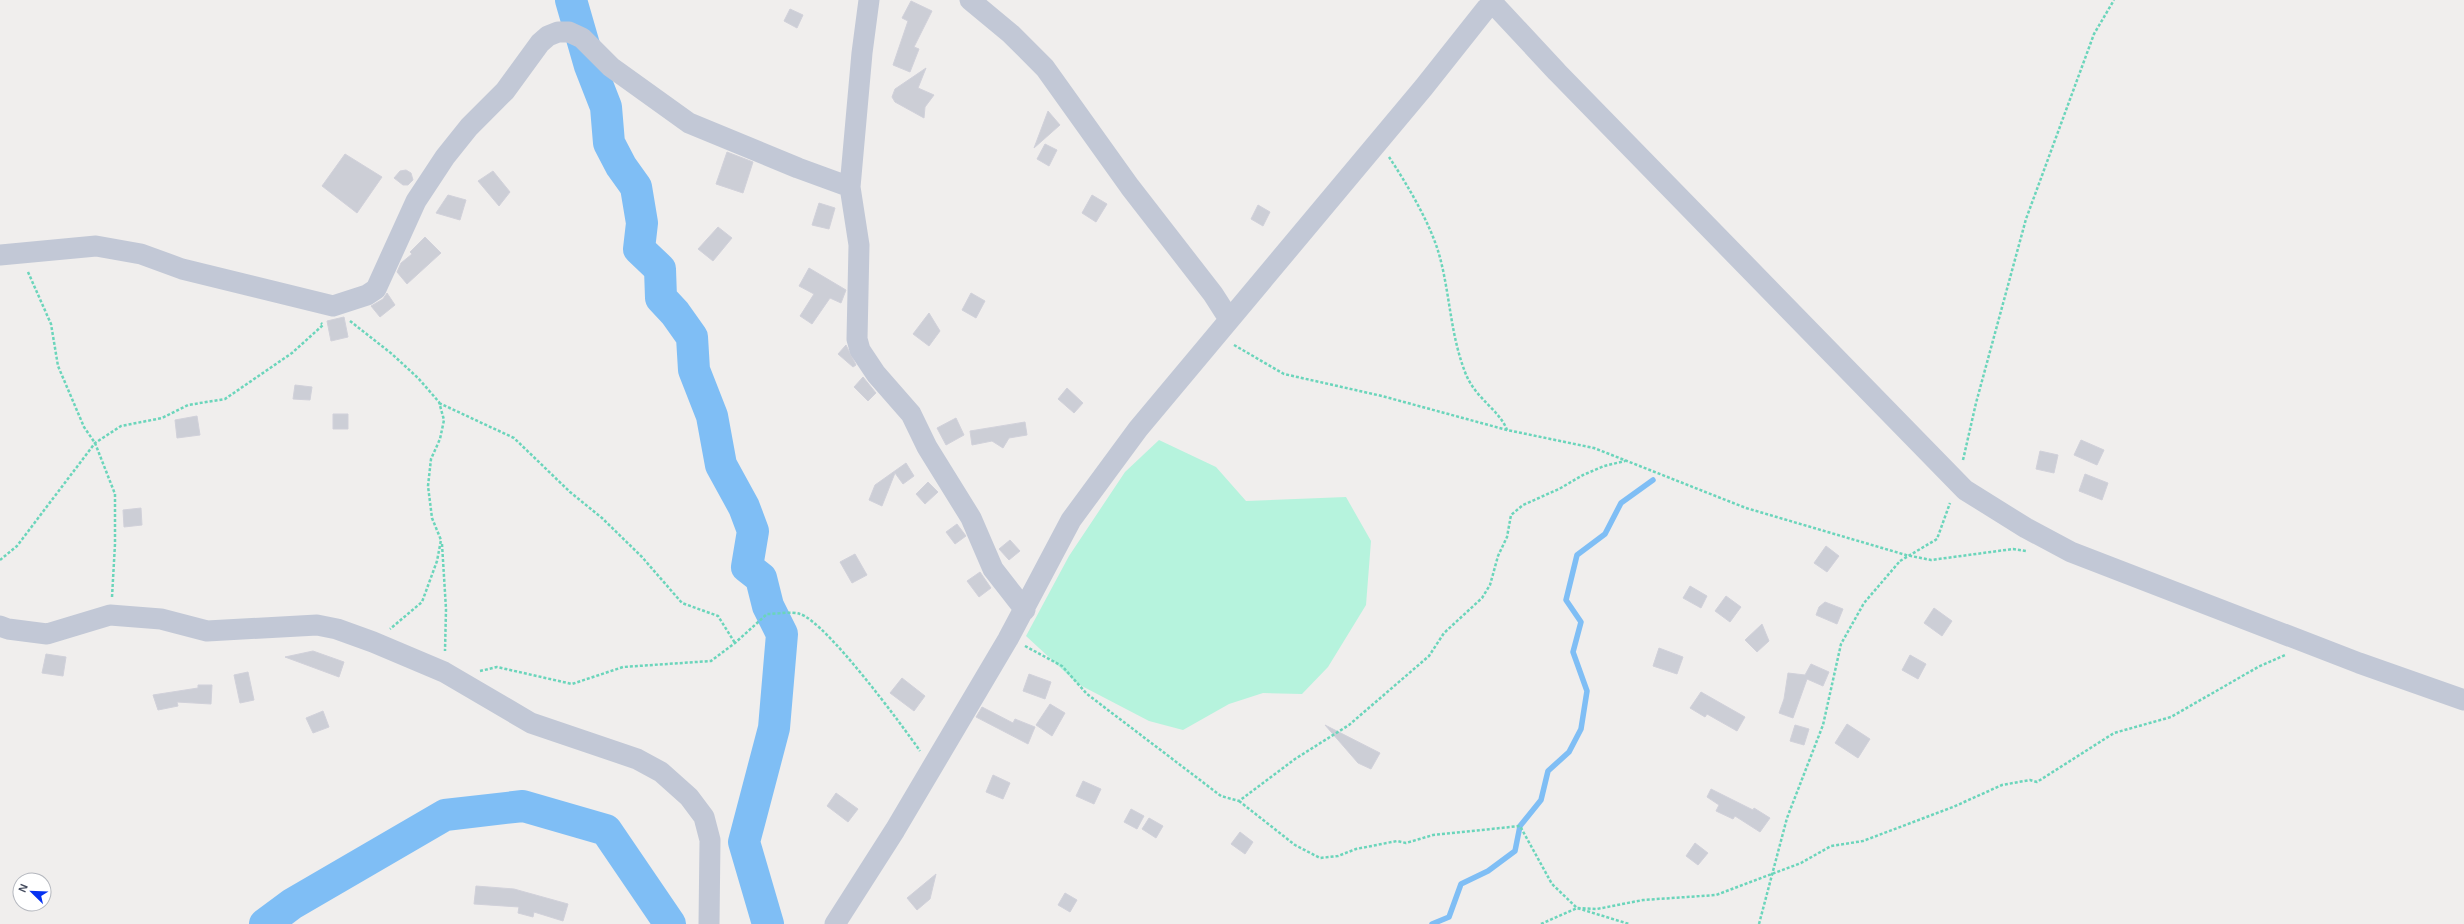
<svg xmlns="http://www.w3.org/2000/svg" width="2464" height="924" viewBox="0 0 2464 924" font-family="Arial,sans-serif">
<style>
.green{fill:#b6f3dd}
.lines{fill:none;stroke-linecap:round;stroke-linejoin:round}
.stream{stroke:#7fbef5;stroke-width:5.5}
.river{stroke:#7fbef5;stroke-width:32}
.building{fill:#ccced6;stroke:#d1d1da}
.path{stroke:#6bd5bb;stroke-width:2.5;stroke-dasharray:3 2;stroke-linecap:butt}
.minor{stroke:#c2c8d6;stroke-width:21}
</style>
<rect width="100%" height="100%" fill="#f0eeed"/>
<!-- green -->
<path class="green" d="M1159 440 1216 467 1246 501 1346 497 1371 541 1366 605 1328 667 1302 694 1263 693 1229 704 1183 730 1149 721 1078 684 1026 636 1069 556 1125 472Z"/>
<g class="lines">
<!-- stream -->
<path class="stream" d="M1432 924 1449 917 1461 884 1488 871 1515 851 1520 826 1541 800 1548 771 1569 752 1581 729 1587 691 1573 652 1581 622 1566 600 1577 555 1605 534 1621 503 1653 480"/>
<!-- river -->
<path class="river" d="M571 0 590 66 606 107 609 143 621 166 636 187 642 223 639 249 660 269 661 298 675 313 692 337 694 370 712 416 721 465 744 507 753 531 747 567 761 578 768 606 782 634 774 728 744 842 768 924
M265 924 292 904 445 815 523 806 606 830 670 924"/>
</g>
<!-- building -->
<path class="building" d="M911 1 932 11 914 47 919 49 910 72 893 65 908 21 902 18Z
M790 9 803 15 797 28 784 21Z
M926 68 918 88 934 95 925 107 924 118 895 102 892 97 895 89Z
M1048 111 1060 125 1034 148Z
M1045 144 1057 150 1049 166 1037 159Z
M727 152 753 162 743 193 716 184Z
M345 154 382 177 357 213 322 186Z
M406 170 411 173 413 180 408 185H403L394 178 400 171Z
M493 171 510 192 499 206 478 181Z
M448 195 466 200 460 220 436 213Z
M1092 195 1107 204 1096 222 1082 213Z
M819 203 835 208 829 229 812 225Z
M1258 205 1270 212 1263 226 1251 219Z
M718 227 732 238 713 261 698 249Z
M425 237 441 253 407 284 397 272 401 263 412 254 410 252Z
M809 268 846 290 841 303 830 298 812 324 800 316 814 294 799 286Z
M387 293 395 305 380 317 371 306 383 299Z
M971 293 985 301 976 318 962 310Z
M929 313 940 331 929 346 913 334Z
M344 317 348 337 331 341 327 321Z
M846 345 856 365 853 367 838 354Z
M863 377 876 393 868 401 854 387Z
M295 385 312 387 310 400 293 399Z
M1067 388 1083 403 1074 413 1058 399Z
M333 414H348V429H333Z
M197 416 200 435 177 438 175 420Z
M956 418 964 435 946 445 937 428Z
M1025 422 1027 435 1009 438 1003 448 992 441 972 445 970 431Z
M2081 440 2104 450 2097 465 2074 455Z
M2040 451 2058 455 2054 473 2036 469Z
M906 463 914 476 903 484 895 473 882 506 869 500 875 485Z
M2085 474 2108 483 2102 500 2079 491Z
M928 482 938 492 925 504 916 494Z
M141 508 142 525 124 527 123 510Z
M957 524 966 536 955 544 946 532Z
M1010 540 1020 551 1009 560 999 549Z
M1826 546 1839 556 1827 572 1814 563Z
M855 554 867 575 852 583 840 562Z
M980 572 991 588 979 597 967 581Z
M1690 586 1707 596 1701 608 1683 598Z
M1726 596 1741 607 1730 622 1715 611Z
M1825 602 1843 609 1837 624 1816 615 1819 607Z
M1934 608 1952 621 1942 636 1924 623Z
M1762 624 1769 641 1757 652 1745 640Z
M1659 648 1683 657 1677 674 1653 666Z
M313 651 344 662 339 677 285 657Z
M46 654 66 657 63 676 42 673Z
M1910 655 1926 664 1918 679 1902 670Z
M1811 664 1829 672 1823 686 1807 679 1793 718 1779 713 1784 699 1788 673 1805 675Z
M248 672 254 700 240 703 234 675Z
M1029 674 1051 682 1045 699 1023 691Z
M902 678 925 696 914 711 890 693Z
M198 685H212L211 704 177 702 178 706 158 710 153 695 198 688Z
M1701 692 1745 717 1737 731 1707 714 1705 717 1690 708Z
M1050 704 1065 713 1052 736 1036 725Z
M982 707 1013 723 1015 719 1035 727 1028 744 976 717Z
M323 711 329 727 313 733 306 718Z
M1847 724 1870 739 1858 758 1835 743Z
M1325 725 1380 753 1371 769 1358 763Z
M1795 725 1809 729 1804 745 1790 741Z
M993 775 1010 783 1003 799 986 792Z
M1083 781 1101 789 1094 804 1076 796Z
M1711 789 1753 810 1754 808 1770 818 1760 832 1735 816 1733 819 1716 811 1719 805 1707 797Z
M836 793 858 809 848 822 827 806Z
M1131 809 1144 816 1137 829 1124 822Z
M1149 818 1163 826 1156 838 1142 829Z
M1240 832 1253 842 1245 854 1231 844Z
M1695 843 1708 853 1698 865 1686 856Z
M936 874 930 899 917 910 907 898Z
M476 886 514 889 568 904 563 921 534 912 533 917 518 913 519 907 474 904Z
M1065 893 1077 900 1070 912 1058 905Z"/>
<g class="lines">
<!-- path -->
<path class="path" d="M1389 157C1407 184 1430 223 1439 254 1450 293 1450 333 1465 372 1475 399 1499 409 1507 430
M28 272 51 324 58 366 84 427 95 443 115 494V544L112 597
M350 321 392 354 418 378 439 402 444 420 440 439 431 459 428 486 432 518 441 540 437 561 422 602 390 629
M1234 345 1284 374 1382 396 1507 430 1594 448 1746 508 1906 555 1931 560 2013 549 2026 551
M439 403 514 438 570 492 602 518 642 557 682 603 718 616 735 643
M1963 460 1976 403 2026 219 2094 34 2114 0
M442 544 446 609 445 651
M0 560 17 546 95 443 121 426 162 418 188 405 225 399 292 353 323 325 321 323
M1900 561 1937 539 1950 503
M1025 646 1062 666 1087 694 1221 796 1239 801 1295 759 1349 725 1429 656 1444 633 1482 598 1490 585 1498 556 1507 537 1511 515 1523 505 1559 489 1583 475 1604 466 1625 461
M480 671 497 667 572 684 623 667 711 661 735 643 767 614C777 614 791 611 800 614 826 622 902 725 920 751
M1239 801 1295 845 1320 858 1338 856 1356 849 1397 841 1406 843 1433 835 1520 826 1552 884 1577 908 1629 924
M1541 924 1577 908 1597 909 1643 900 1716 895 1801 863 1831 846 1863 841 1953 807 2002 785 2030 780 2037 782 2114 733 2171 717 2258 667 2285 655
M1759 924 1787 818 1823 725 1841 644 1864 603 1900 561"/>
<!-- minor -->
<path class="minor" d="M869 0 862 53 850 187 859 245 857 339 860 350 876 374 911 414 927 447 971 518 993 569 1025 610
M970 0 1011 34 1045 68 1130 187 1213 294 1229 319
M1490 0 1557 72 1965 490 2026 528 2071 552 2359 663 2464 700
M0 255 96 246 141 254 182 269 333 306 367 295 376 289 416 201 445 157 469 127 505 91 540 43 548 36 558 32H569L582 38 611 67 689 123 798 168 850 187
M0 626 8 629 47 634 110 615 161 619 207 631 317 625 337 629 373 642 444 672 531 723 637 759 661 772 689 797 704 817 710 840 709 924
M835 924 895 830 1008 639 1071 520 1138 429 1424 87 1493 0"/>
</g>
<!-- north arrow -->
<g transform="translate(32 892) rotate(293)"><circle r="19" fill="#ffffff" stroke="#b4b7be"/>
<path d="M0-3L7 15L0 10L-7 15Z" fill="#0632f1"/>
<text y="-6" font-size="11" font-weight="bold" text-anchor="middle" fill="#444b5d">N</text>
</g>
</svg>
